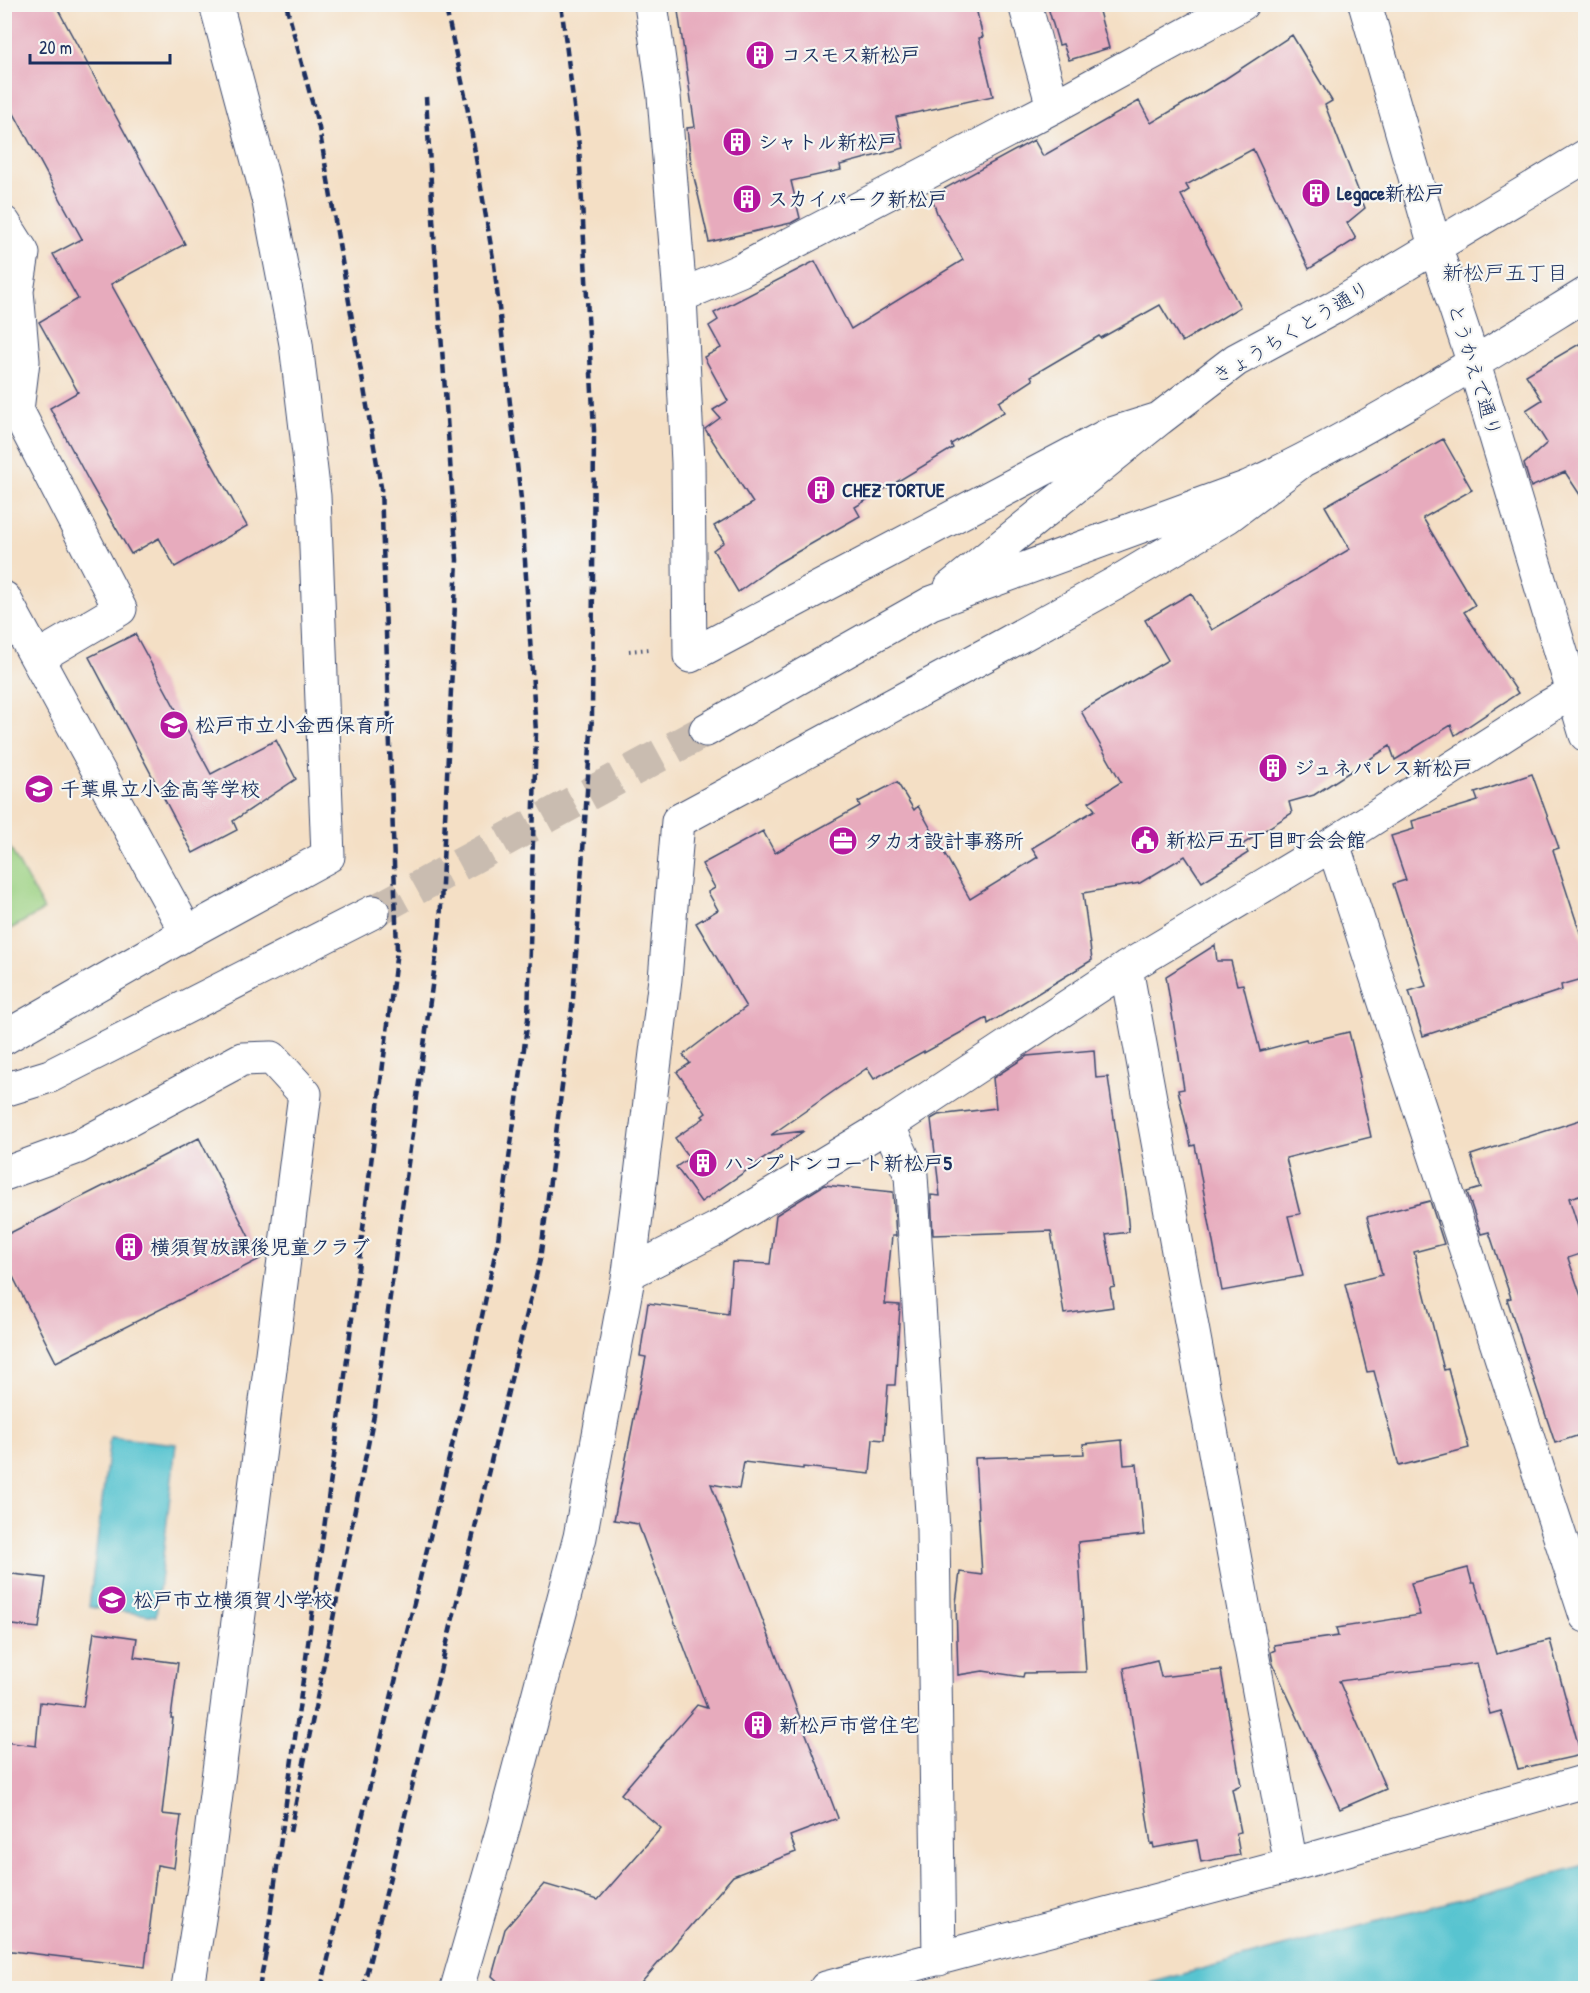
<svg xmlns="http://www.w3.org/2000/svg" width="1590" height="1993" viewBox="0 0 1590 1993" font-family="'Patrick Hand','Klee One',sans-serif">
<style>
.green{fill:#9bd182;stroke:#5b8070;stroke-width:1.5}
.water{fill:#58c4d0;stroke:#3a7a97;stroke-width:1.5}
.building{fill:#e7abbd}
.lines{fill:none;stroke-linecap:round;stroke-linejoin:round}
.minor-tunnel{stroke:#c9bcb0;stroke-width:33;stroke-dasharray:33 16;stroke-linecap:butt}
.minor-casing{stroke:#3c496d;stroke-width:35}
.path{stroke:#3c496d;stroke-width:4;stroke-dasharray:1.5 4.5;stroke-linecap:butt}
.minor{stroke:#fff;stroke-width:33}
.rail{stroke:#1b2f5e;stroke-width:4.5;stroke-dasharray:9 4.5;stroke-linecap:butt}
.labels{text-anchor:middle;stroke-width:4.5;stroke-linejoin:round;paint-order:stroke}
.poi-label{font-size:20px;font-weight:bold;fill:#1b2f5e;stroke:#f6f6f2;text-anchor:start}
.street-label{font-size:20px;fill:#1b2f5e;stroke:#f6f6f2}
.neighbourhood-label{font-size:21px;fill:#1b2f5e;stroke:#f6f6f2}
</style>
<rect width="100%" height="100%" fill="#f6f6f2"/>
<filter id="ink" filterUnits="userSpaceOnUse"><feTurbulence type="fractalNoise" baseFrequency=".0167" numOctaves="2"/><feDisplacementMap in="SourceGraphic" scale="12" xChannelSelector="R" yChannelSelector="G"/><feConvolveMatrix kernelMatrix="1 2 1 2 8 2 1 2 1" color-interpolation-filters="sRGB"/></filter>
<filter id="wash" filterUnits="userSpaceOnUse"><feTurbulence type="fractalNoise" baseFrequency=".008" numOctaves="4" result="noise"/><feDisplacementMap in="SourceGraphic" scale="24" xChannelSelector="R" yChannelSelector="G"/><feGaussianBlur stdDeviation="1.35" result="paint"/><feColorMatrix in="noise" values="0 0 0 0 0 0 0 0 0 0 0 0 0 0 0 0 0 1.4 0 .05"/><feComposite in="paint" operator="in"/></filter>
<g filter="url(#wash)">
<rect width="100%" height="100%" fill="#f4dfc5"/>
<!-- green -->
<path class="green" d="M4 837 44 910 5 932H4Z"/>
<!-- water -->
<path class="water" d="M110 1437 176 1444 156 1616 89 1607Z
M1585 1865V1988H1132Z"/>
<g id="blocks">
<!-- building -->
<path class="building" d="M4 4H55L185 244 111 284 247 526 175 567 159 538 131 554 91 485 50 408 78 392 39 322 78 299 53 254 82 239 4 95Z
M677 4H975L983 37 979 38 993 96 896 117 904 148 840 165 841 170 791 181 800 218 791 223 709 242 691 164 687 128 695 127Z
M1047 4H1097L1109 48 1069 60 1063 44 1059 45Z
M1292 35 1332 101 1325 105 1365 208 1347 223 1356 239 1309 269 1253 149 1186 185 1189 190 1181 195 1240 307 1182 342 1160 305 1101 338 1099 336 1031 376 1033 380 999 402 1004 412 951 444 953 448 855 507 860 516 778 563 738 592 713 550 724 542 714 526 753 503 705 429 720 418 713 410 728 401 704 357 721 348 709 326 718 320 714 313 815 261 851 329 963 260 937 213 931 196 1034 140 1043 156 1139 101 1151 123 1222 81Z
M1586 340V504L1565 472 1531 487 1524 464 1547 443 1526 410 1542 400 1526 375Z
M1443 439 1472 490 1423 518 1475 605 1464 612 1518 693 1455 735 1451 725 1395 760 1390 746 1314 795 1289 802 1292 813 1243 844 1248 853 1202 882 1185 856 1140 883 1083 893 1092 960 988 1024 987 1018 924 1053V1051L874 1079 867 1068 771 1135 804 1131 701 1202 676 1167 689 1158 675 1138 704 1118 702 1116 706 1113 677 1072 690 1063 683 1055 746 1007 696 923 718 910 708 892 715 888 702 864 763 831 775 853 860 806 858 802 897 782 914 810 918 806 970 899 1038 857 1032 848 1095 810 1089 802 1121 782 1081 711 1168 660 1145 620 1191 593 1212 630 1350 549 1325 506Z
M135 634 211 774 276 740 296 779 233 821 237 830 193 853 89 657Z
M1532 774 1559 848 1553 850 1586 951V978L1561 985 1562 990 1423 1036 1409 991 1426 986 1393 884 1406 880 1391 836 1414 829 1412 821 1478 801 1475 793Z
M1215 945 1217 961H1231L1237 985 1243 984 1260 1051 1306 1039 1307 1042 1349 1032 1360 1077 1358 1078 1371 1137 1286 1158 1300 1214 1288 1216 1303 1276 1222 1291 1195 1145 1191 1146 1178 1090 1184 1089 1166 976Z
M1094 1050 1096 1078 1108 1077 1126 1201 1129 1232 1106 1235 1115 1287 1110 1288 1113 1307 1064 1314 1051 1231 933 1235 931 1195 940 1196 931 1119 938 1115 996 1108 993 1078 1027 1056Z
M1586 1118V1193L1569 1198 1586 1252 1568 1258 1586 1311V1433L1555 1443 1507 1299 1511 1298 1489 1232 1481 1234 1467 1192 1481 1188 1471 1155Z
M199 1138 260 1259 56 1362 4 1259V1236Z
M824 1185 893 1192 896 1236H892L885 1304 900 1305V1307L895 1385H888L884 1440 873 1439 870 1474 803 1467V1469L744 1462 739 1489 711 1484 838 1818 790 1836 796 1852 733 1876 636 1989H506L492 1976 505 1929 544 1884 598 1900 661 1828 621 1794 697 1705 707 1708 638 1524 614 1520 646 1357 640 1356 648 1303 728 1314 732 1262 770 1264 776 1215Z
M1430 1201 1444 1244 1414 1252 1444 1370 1448 1369 1469 1448 1399 1466 1374 1371 1367 1372 1345 1284 1382 1275 1367 1217Z
M1122 1440 1124 1465 1137 1464 1144 1535 1078 1542 1086 1672 1024 1673 1023 1677 983 1671 958 1675 956 1603 960 1572 982 1575 975 1458 1084 1454 1083 1444Z
M1468 1568 1472 1583H1475L1496 1654 1550 1640 1581 1755 1518 1769 1501 1711 1490 1714 1477 1663 1339 1681 1386 1789 1340 1809 1273 1664 1271 1652 1275 1650 1274 1645 1338 1636 1336 1628 1420 1615 1411 1583Z
M4 1573 46 1578 39 1628 4 1624Z
M94 1632 137 1638 134 1657 178 1663 171 1718H173L162 1814 181 1816 174 1868 157 1865 145 1967 4 1950V1742L36 1746 40 1702 83 1707Z
M1157 1660 1161 1677 1221 1670 1241 1785 1232 1789 1241 1832 1236 1833 1240 1855 1201 1862 1197 1840 1154 1848 1153 1843 1151 1844 1124 1668Z"/>
</g>
</g>
<g filter="url(#ink)">
<use href="#blocks" fill-opacity="0" stroke="#3c496d" stroke-width="1.5"/>
<g class="lines">
<!-- minor-tunnel -->
<path class="minor-tunnel" d="M373 912 706 730"/>
<!-- minor casing -->
<g class="minor-casing">
<path id="minor" d="M651 4 664 96 680 296 688 463 690 656 1108 435 1159 419
M1025 4 1053 107
M1365 4 1435 246 1474 364 1586 735
M4 223 23 253 17 291 23 361 17 410 120 609 37 658
M680 296 741 270 1053 107 1242 4
M951 587 1159 419 1236 360 1333 308 1586 156
M4 598 187 933
M706 730 931 603 1248 487C1366 432 1476 362 1586 294
M1333 844 1586 1616
M1126 968 1291 1865
M4 1038 187 933 328 856 314 496 296 344 269 202 216 4
M4 1090 50 1076 373 912
M888 1125 911 1175 933 1530 939 1959
M4 1174 78 1147 242 1059 272 1058 305 1094 205 1881 188 1988
M629 1273 716 1229 888 1125 1126 968 1333 844 1549 706 1586 685
M457 1988 504 1825 580 1537 629 1273 665 979 678 821 1004 645 1116 583 1227 517 1299 463
M826 1988 1291 1865 1586 1781"/>
</g>
<!-- path -->
<path class="path" d="M629 651 650 649"/>
<!-- minor -->
<use href="#minor" class="minor"/>
<!-- rail -->
<path class="rail" d="M290 1832 374 1415 440 927 457 560 434 235 426 97
M265 1954 344 1384 397 950 381 487 319 128 286 4
M259 1988 267 1947
M321 1988 473 1359 498 1240 528 1019 536 732 521 499 494 264 466 100 445 4
M363 1988 540 1260 573 999 592 717 594 430 579 146 561 4"/>
</g>
</g>
<!-- icons -->
<defs>
<g id="building-disc" transform="scale(1.5)"><circle r="9.5" fill="#b5179e" stroke="#f6f6f2"/><path d="M-4-6H4V6H1V3H-1V6H-4ZM-2.5-4.3h1.7v1.8h-1.7ZM.8-4.3h1.7v1.8H.8ZM-2.5-1h1.7V.8h-1.7ZM.8-1h1.7V.8H.8Z" fill="#fff"/></g>
<g id="school-disc" transform="scale(1.5)"><circle r="9.5" fill="#b5179e" stroke="#f6f6f2"/><path d="M0-5L7-2L0 1L-7-2ZM-4 1L0 2.5L4 1V4Q0 6-4 4Z" fill="#fff"/></g>
<g id="civic-disc" transform="scale(1.5)"><circle r="9.5" fill="#b5179e" stroke="#f6f6f2"/><path d="M-.6-6.5H3V-4.5H.6V-3L4-1V1h2V6H-6V1h2V-1L-.6-3ZM-1.2 2.5V6h2.4V2.5Z" fill="#fff"/></g>
<g id="office-disc" transform="scale(1.5)"><circle r="9.5" fill="#b5179e" stroke="#f6f6f2"/><path d="M-6-3h4V-5.5h4V-3h4V5H-6ZM-1-4.5V-3h2v-1.5ZM-6 0V1H6V0Z" fill="#fff"/></g>
</defs>
<g fill-rule="evenodd">
<use href="#building-disc" x="760" y="55"/>
<use href="#building-disc" x="737" y="142"/>
<use href="#building-disc" x="1316" y="193"/>
<use href="#building-disc" x="747" y="199"/>
<use href="#building-disc" x="821" y="490"/>
<use href="#school-disc" x="174" y="725"/>
<use href="#building-disc" x="1273" y="768"/>
<use href="#school-disc" x="39" y="789"/>
<use href="#civic-disc" x="1145" y="840"/>
<use href="#office-disc" x="843" y="841"/>
<use href="#building-disc" x="703" y="1163"/>
<use href="#building-disc" x="129" y="1247"/>
<use href="#school-disc" x="112" y="1600"/>
<use href="#building-disc" x="758" y="1725"/>
</g>
<g class="labels">
<!-- poi labels -->
<g class="poi-label">
<text x="781" y="62">コスモス新松戸</text>
<text x="758" y="149">シャトル新松戸</text>
<text x="1337" y="200">Legace新松戸</text>
<text x="768" y="206">スカイパーク新松戸</text>
<text x="842" y="497">CHEZ TORTUE</text>
<text x="195" y="732">松戸市立小金西保育所</text>
<text x="1294" y="775">ジュネパレス新松戸</text>
<text x="60" y="796">千葉県立小金高等学校</text>
<text x="1166" y="847">新松戸五丁目町会会館</text>
<text x="864" y="848">タカオ設計事務所</text>
<text x="724" y="1170">ハンプトンコート新松戸5</text>
<text x="150" y="1254">横須賀放課後児童クラブ</text>
<text x="133" y="1607">松戸市立横須賀小学校</text>
<text x="779" y="1732">新松戸市営住宅</text>
</g>
<!-- street labels -->
<g class="street-label">
<text transform="translate(1291 332) rotate(-31)" y="7">きょうちくとう通り</text>
<text transform="translate(1475 370) rotate(73)" y="7">とうかえで通り</text>
</g>
<!-- neighbourhood labels -->
<g class="neighbourhood-label">
<text x="1505" y="280">新松戸五丁目</text>
</g>
</g>
<!-- margin -->
<rect width="1590" height="1993" fill="none" stroke="#f6f6f2" stroke-width="24"/>
<!-- scale -->
<path d="M30 54v9h140v-9" fill="none" stroke="#1b2f5e" stroke-width="3"/>
<text x="39" y="54" font-size="18" fill="#1b2f5e" stroke="#f6f6f2" stroke-width="4.5" paint-order="stroke">20 m</text>
</svg>
